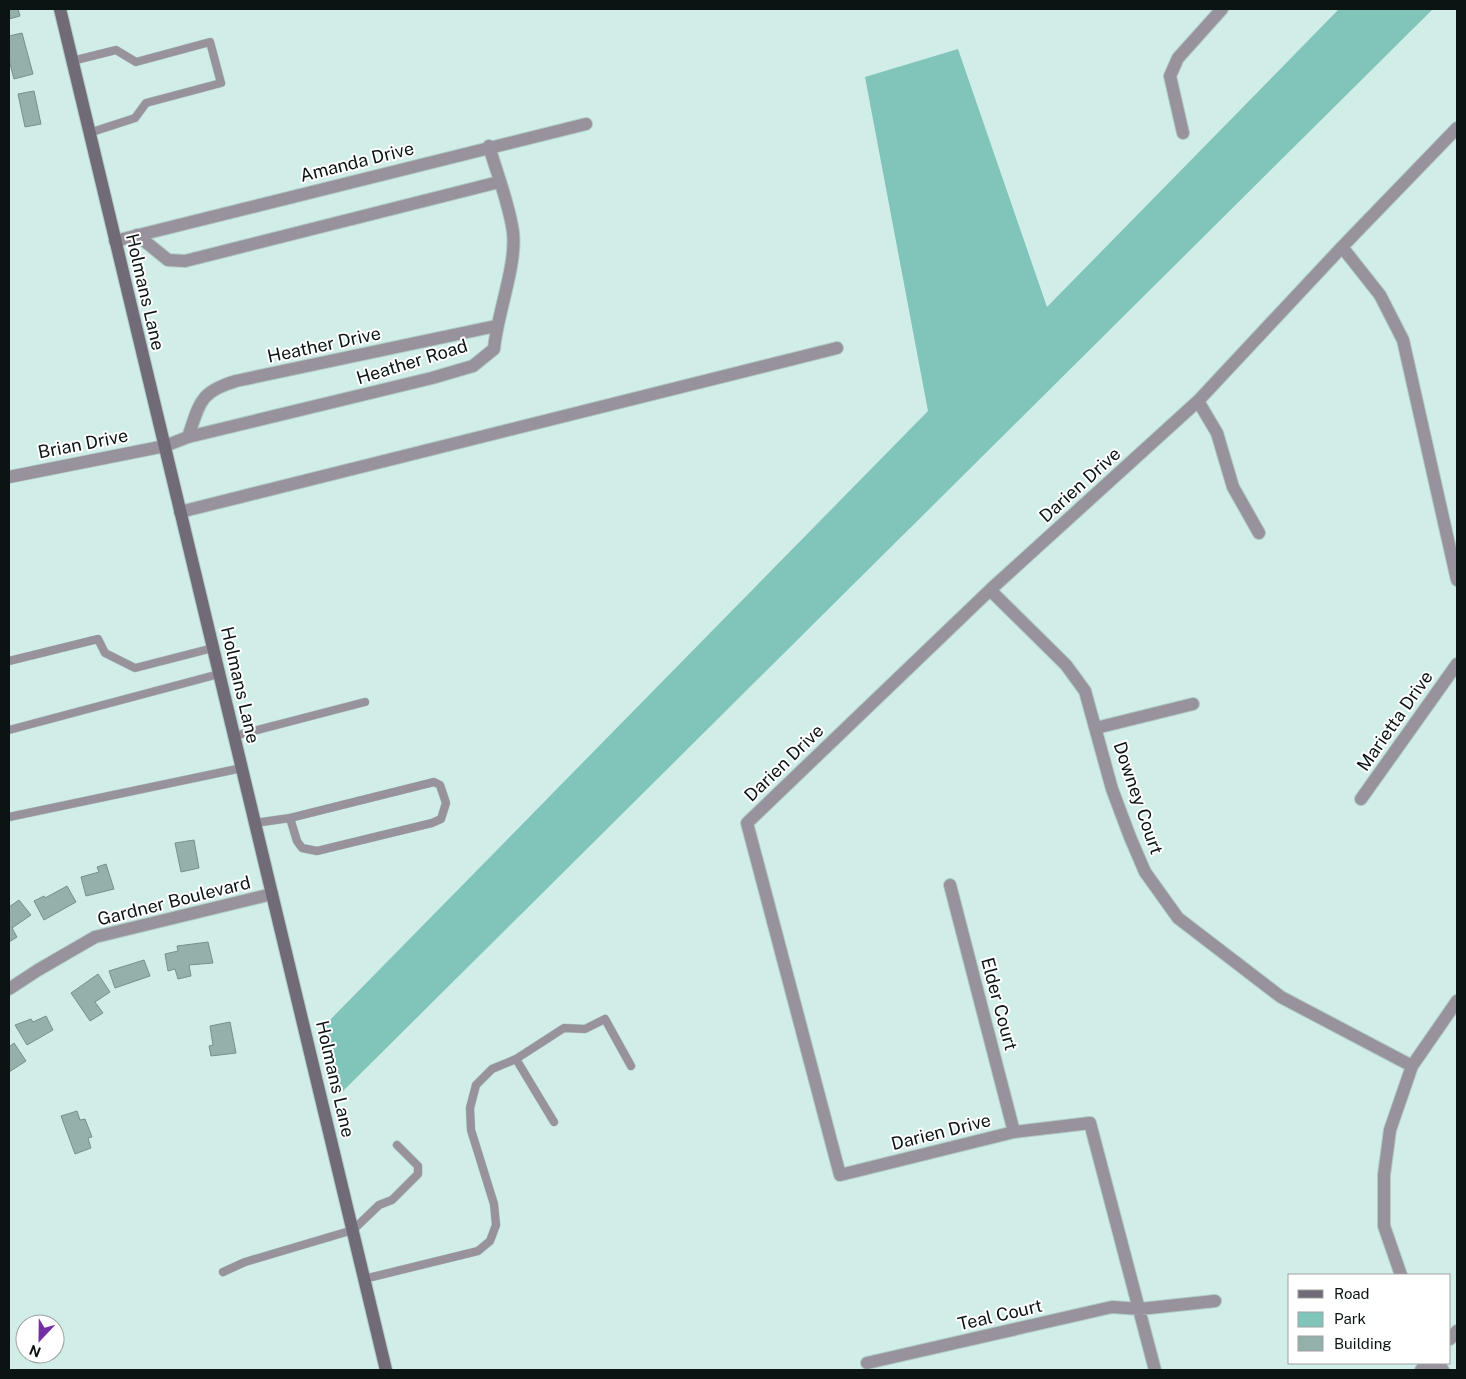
<svg xmlns="http://www.w3.org/2000/svg" width="1466" height="1379" viewBox="0 0 1466 1379" font-family="'Public Sans',sans-serif">
<style>
.green{fill:#81c5ba}
.building{fill:#94b0ab;stroke:#76918c}
.lines{fill:none;stroke-linecap:round;stroke-linejoin:round}
.lane-casing{stroke:#b0cac6;stroke-width:9}
.street-casing{stroke:#b0cac6;stroke-width:14}
.secondary-casing{stroke:#b0cac6;stroke-width:14}
.lane{stroke:#97929b;stroke-width:8}
.street{stroke:#97929b;stroke-width:12}
.secondary{stroke:#716a77;stroke-width:12}
.labels{text-anchor:middle;stroke-width:4;stroke-linejoin:round;paint-order:stroke}
.street-label{font-size:18px;fill:#0a1513;stroke:#fff}
</style>
<rect width="100%" height="100%" fill="#d0ede8"/>
<!-- green -->
<path class="green" d="M1339 9H1433L342 1092 325 1025 928 411 865 77 958 49 1047 307Z"/>
<!-- building -->
<path class="building" d="M9 9H18L20 16 9 19Z
M22 33 33 74 14 79 9 60V36Z
M34 91 41 124 25 127 18 94Z
M194 840 199 868 181 872 175 843Z
M106 864 114 889 86 896 81 877 99 872 97 867Z
M67 886 76 902 44 920 34 901 44 896 45 898Z
M19 900 31 915 12 928 17 937 9 942V907Z
M208 942 213 963 189 965 191 976 178 979 175 969 168 971 165 954 178 951 177 946Z
M144 960 150 976 115 988 109 971Z
M98 974 110 992 95 1002 103 1013 90 1021 71 993Z
M46 1016 53 1030 27 1045 15 1025 31 1019 33 1022Z
M230 1022 236 1053 211 1056 209 1046 213 1045 210 1026Z
M14 1043 26 1061 9 1072V1047Z
M77 1111 80 1120 85 1119 92 1137 88 1138 91 1148 75 1154 61 1116Z"/>
<g class="lines">
<!-- lane casing -->
<g class="lane-casing">
<path id="lane" d="M72 61 116 50 136 62 210 42 221 83 146 103 135 118 89 133
M9 661 98 639 105 653 135 668 213 648
M9 730 219 674
M234 736 365 702
M9 817 242 768
M255 823 290 818 434 782 440 785 446 803 441 819 432 823 317 851 302 848 297 841 290 818
M516 1059 554 1122
M223 1272 245 1262 353 1230 379 1205 392 1200 418 1174V1166L397 1145
M364 1279 478 1251 490 1241 496 1225 494 1204 471 1130 470 1108 476 1085 492 1069 516 1059 564 1028 585 1029 605 1019 631 1066"/>
</g>
<!-- street casing -->
<g class="street-casing">
<path id="street" d="M1183 133 1170 76 1178 58 1222 9
M137 235 168 260 185 261 499 182
M115 241 586 124
M1342 247 1380 295 1403 340 1457 580
M1198 401 1217 433 1233 487 1259 533
M188 437C200 403 199 392 236 381L496 326
M9 477 165 446 188 437 432 378 473 366 494 349C497 314 517 265 513 232 509 203 497 174 489 146
M180 512 837 348
M990 590 1066 665 1085 691 1112 789 1130 837 1145 872 1178 918 1281 997 1412 1066
M1096 728 1193 704
M1361 799 1457 664
M950 885 1014 1132
M9 989 38 970 95 937 272 894
M1401 1275 1384 1226V1175L1390 1130 1412 1066 1457 1001
M1450 1339 1457 1331
M867 1363 1112 1307 1140 1309 1215 1301
M1435 1363 1443 1370
M1155 1370 1090 1123 1014 1132 840 1175 747 823 990 590 1198 401 1342 247 1457 128
M1421 1370 1429 1363"/>
</g>
<!-- secondary casing -->
<g class="secondary-casing">
<path id="secondary" d="M60 9 386 1370"/>
</g>
<!-- lane -->
<use href="#lane" class="lane"/>
<!-- street -->
<use href="#street" class="street"/>
<!-- secondary -->
<use href="#secondary" class="secondary"/>
</g>
<g class="labels">
<!-- street labels -->
<g class="street-label">
<text transform="translate(357 162) rotate(-14)" y="6">Amanda Drive</text>
<text transform="translate(145 292) rotate(77)" y="6">Holmans Lane</text>
<text transform="translate(324 345) rotate(-12)" y="6">Heather Drive</text>
<text transform="translate(412 362) rotate(-17)" y="6">Heather Road</text>
<text transform="translate(83 444) rotate(-11)" y="6">Brian Drive</text>
<text transform="translate(1080 485) rotate(-42)" y="6">Darien Drive</text>
<text transform="translate(240 685) rotate(77)" y="6">Holmans Lane</text>
<text transform="translate(1395 721) rotate(-55)" y="6">Marietta Drive</text>
<text transform="translate(784 763) rotate(-44)" y="6">Darien Drive</text>
<text transform="translate(1138 798) rotate(71)" y="6">Downey Court</text>
<text transform="translate(174 901) rotate(-14)" y="6">Gardner Boulevard</text>
<text transform="translate(999 1004) rotate(75)" y="6">Elder Court</text>
<text transform="translate(335 1079) rotate(77)" y="6">Holmans Lane</text>
<text transform="translate(941 1132) rotate(-14)" y="6">Darien Drive</text>
<text transform="translate(1000 1315) rotate(-13)" y="6">Teal Court</text>
</g>
</g>
<!-- border -->
<rect width="1466" height="1379" fill="none" stroke="#0a1513" stroke-width="20"/>
<!-- legend -->
<rect x="1288" y="1274" width="162" height="90" fill="#ffffff" stroke="#9da1a1"/>
<rect x="1298" y="1290" width="25" height="8" fill="#716a77" stroke="#9da1a1"/>
<text x="1334" y="1299" font-size="15" fill="#0a1513">Road</text>
<rect x="1298" y="1312" width="25" height="15" fill="#81c5ba" stroke="#9da1a1"/>
<text x="1334" y="1324" font-size="15" fill="#0a1513">Park</text>
<rect x="1298" y="1336" width="25" height="15" fill="#94b0ab" stroke="#9da1a1"/>
<text x="1334" y="1349" font-size="15" fill="#0a1513">Building</text>
<!-- north arrow -->
<g transform="translate(40 1339) rotate(202)"><circle r="24" fill="#ffffff" stroke="#9da1a1"/>
<path d="M0-4L9 19L0 12L-9 19Z" fill="#742ea2"/>
<text y="-8" font-size="14" font-weight="bold" text-anchor="middle" fill="#0a1513">N</text>
</g>
</svg>
